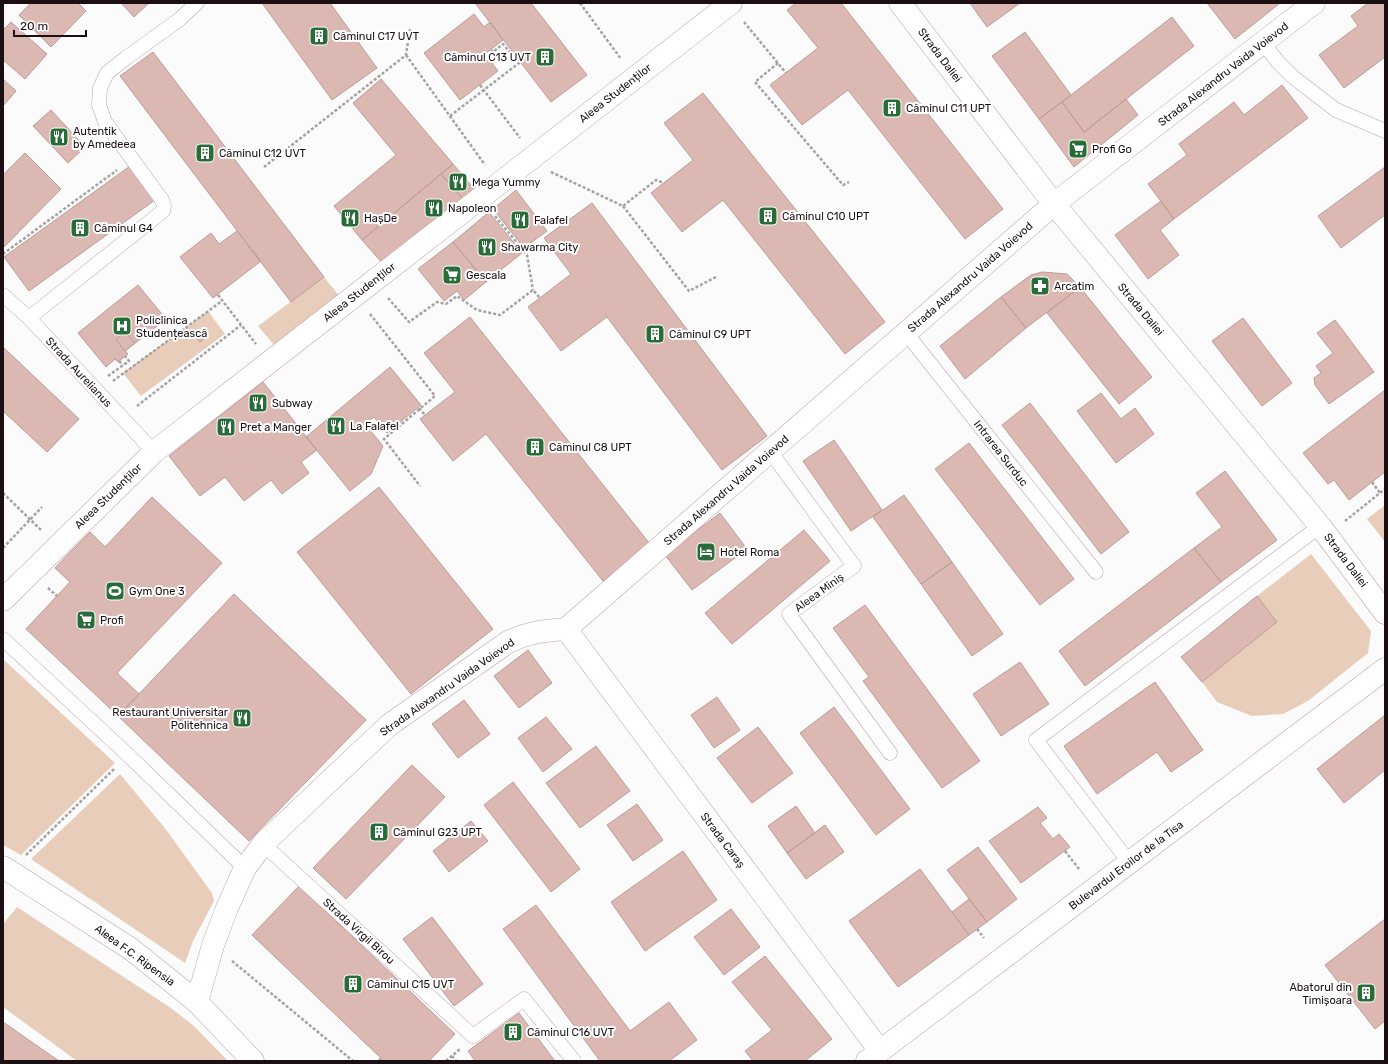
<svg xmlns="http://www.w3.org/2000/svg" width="1388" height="1064" viewBox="0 0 1388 1064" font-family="Rubik,sans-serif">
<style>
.green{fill:#e8ceba}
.building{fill:#dbb8b1;stroke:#be9c96}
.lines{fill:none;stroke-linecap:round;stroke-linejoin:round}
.lane-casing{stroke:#c2a0a9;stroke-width:15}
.street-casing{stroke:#c2a0a9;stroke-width:23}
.secondary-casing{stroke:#c2a0a9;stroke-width:23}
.path{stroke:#a6a2a3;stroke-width:2.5;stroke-dasharray:3 2;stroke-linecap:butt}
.lane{stroke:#fff;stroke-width:14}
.street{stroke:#fff;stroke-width:22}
.secondary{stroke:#fff;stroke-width:22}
.labels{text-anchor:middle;stroke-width:4;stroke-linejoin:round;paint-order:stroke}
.poi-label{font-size:11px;fill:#1b0f13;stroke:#fff;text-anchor:start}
.street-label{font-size:11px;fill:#1b0f13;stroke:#fff}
</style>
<rect width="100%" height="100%" fill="#fbfbfb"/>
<!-- green -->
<path class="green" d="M324 277 341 298 275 346 258 326Z
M208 311 225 334 141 396 123 373Z
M1385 505V542L1367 519Z
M1311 554 1371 631 1368 653 1308 701 1283 714 1252 716 1217 702 1202 682 1277 622 1257 596Z
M3 659 115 763 21 855 3 845Z
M120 774 164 827 212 893 214 901 193 941 185 963 31 859Z
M17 907 171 1008 194 1026 228 1061H77L3 1007V924Z"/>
<!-- building -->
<path class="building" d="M31 3H78L86 11 51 47 19 15Z
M121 3H149L134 17Z
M262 3H330L377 68 332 100Z
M475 3H531L587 75 551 102Z
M796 3H841L1003 209 965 239 848 90 802 125 770 85 818 48 787 10Z
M970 3H1020L987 27Z
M1207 3H1280L1235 39Z
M1368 3H1385V57L1344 88 1319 55 1358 26 1351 16Z
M474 14 484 27 490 22 503 40 485 54 498 71 460 100 424 53Z
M1172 17 1194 46 1084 132 1062 102Z
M11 22 47 54 25 79 3 60V30Z
M1025 32 1071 95 1039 119 992 56Z
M153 52 324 277 291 302 120 76Z
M3 79 16 91 3 106Z
M381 79 453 164 362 240 334 206 396 155 353 103Z
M1282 85 1308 118 1174 219 1148 184 1187 155 1179 144 1234 102 1244 115Z
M703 93 885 322 845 354 723 200 682 232 651 193 693 160 664 123Z
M1126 99 1138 115 1074 167 1039 119 1062 102 1084 132Z
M51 110 85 147 68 163 33 126Z
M25 153 61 189 3 248V175Z
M453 164 475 190 463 199 441 174Z
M130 166 155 200 29 291 4 257Z
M1385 167V215L1341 248 1318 216Z
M441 174 463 199 384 265 362 240Z
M516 190 547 231 524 248 493 209Z
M1161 201 1174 219 1160 230 1179 255 1148 279 1115 235Z
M592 203 767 436 722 470 607 317 561 351 528 307 571 274 544 238Z
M489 212 522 253 486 282 453 242Z
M237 231 261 261 213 298 180 257 211 233 219 244Z
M453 242 486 282 464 300 457 291 444 301 418 269Z
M1042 272 1067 274 1080 287 1026 328 1001 297 1031 275Z
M138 285 166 319 125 351 128 354 118 362 115 359 106 367 78 333Z
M1080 287 1152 377 1119 404 1047 313Z
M1001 297 1026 328 965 379 940 346Z
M470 317 650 544 603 581 486 434 453 461 420 419 455 392 424 353Z
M1243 318 1292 383 1262 406 1212 341Z
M1335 320 1374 372 1329 404 1315 385 1314 378 1321 373 1316 366 1333 353 1317 333Z
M200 330 206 337 200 342 194 334Z
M125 332 135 343 125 351 116 340Z
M3 347 79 419 47 452 3 411Z
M390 367 421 405 387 433 374 417 365 424 383 446 371 474 350 491 306 437Z
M263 382 317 450 301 462 309 473 282 494 271 480 244 501 225 477 200 496 169 456Z
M1385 390V472L1349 500 1334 480 1328 484 1303 453Z
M1101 393 1121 419 1135 408 1154 434 1116 463 1077 411Z
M1030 403 1129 532 1101 554 1002 425Z
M834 440 882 510 851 531 803 461Z
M969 443 1074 579 1040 605 935 469Z
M1225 471 1277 540 1221 582 1194 548 1222 527 1196 493Z
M379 487 493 629 411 694 297 552Z
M904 495 952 562 921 584 873 517Z
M152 497 222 563 117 673 139 694 118 716 26 629 70 582 55 568 71 551 90 532 105 547Z
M720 513 747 549 692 590 665 555Z
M804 530 830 561 732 644 705 613Z
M1194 548 1221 582 1085 686 1059 651Z
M952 562 1003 634 972 656 921 584Z
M234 594 366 720 249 841 118 716Z
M1257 596 1277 622 1202 682 1181 657Z
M865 605 980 761 942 788 863 681 869 677 833 628Z
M528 650 552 683 519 708 494 676Z
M1020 662 1049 704 1001 736 973 694Z
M1155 682 1203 750 1171 772 1157 752 1097 794 1064 746Z
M717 697 740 730 714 748 691 715Z
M464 700 490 734 458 758 432 724Z
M834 707 910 809 876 835 800 733Z
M1385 715V770L1344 803 1317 769Z
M546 717 572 749 543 772 518 738Z
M758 727 793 773 752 803 717 758Z
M596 746 630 791 580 828 546 783Z
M412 765 445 797 346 899 313 868Z
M513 782 580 869 551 892 484 805Z
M637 804 663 840 633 861 607 825Z
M796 806 815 833 787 853 768 826Z
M1038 807 1047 818 1040 823 1053 839 1059 834 1070 847 1021 883 989 841Z
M471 821 488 841 449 872 433 851Z
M825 825 844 852 806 879 787 853Z
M978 847 1017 899 987 922 947 870Z
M683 851 717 900 645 951 611 902Z
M920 869 969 935 898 987 849 921Z
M299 886 455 1034 429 1061H384L252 935Z
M969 899 987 922 969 935 952 912Z
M536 905 630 1031 669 1002 697 1040 669 1061H600L503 929Z
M731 909 760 947 724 975 694 937Z
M432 917 483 984 454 1006 403 939Z
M1385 919V1021L1375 1029 1325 965Z
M765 956 832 1039 805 1061H753L745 1051 772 1030 732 982Z
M519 1013 555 1061H475L468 1051Z
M3 1022 59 1061H3Z"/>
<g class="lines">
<!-- lane casing -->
<g class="lane-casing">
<path id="lane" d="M1263 43 1278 62 1293 77 1336 110 1385 131
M3 295 29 318 154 452
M29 318 163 211 164 206 162 200 105 122 99 105 100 88 107 73 126 58 180 19 197 3
M906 333 1096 572
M770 451 854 566 789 614 890 753
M3 639 128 755 245 868
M263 844 473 1036 524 999 574 1061
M1129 862 1036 740 1320 526"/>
</g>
<!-- street casing -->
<g class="street-casing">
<path id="street" d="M900 3 1054 204 1320 526 1385 613
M3 600 154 452 731 3
M566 629 880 1051
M197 1002 213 945 227 908 245 868 263 844 389 725 508 642C530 632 542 631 566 629L1054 204 1314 3"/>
</g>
<!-- secondary casing -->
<g class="secondary-casing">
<path id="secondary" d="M3 867 131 949 197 1002 253 1061
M867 1061 1385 669"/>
</g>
<!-- path -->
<path class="path" d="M580 3 621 59
M744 22 786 73
M406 55 485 165
M778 63 755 82 843 185 849 182
M480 85 520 138
M450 116 519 63 503 44 493 52 491 50
M264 167 406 55 410 29
M551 172 623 206 656 180 664 183
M623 206 689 291 716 277
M495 216 527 255 533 290
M3 254 117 170
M218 295 256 344
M388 298 409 322 437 302 446 304 457 296 477 310 500 315 533 290 540 298
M370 314 435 396 384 439 420 486
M119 361 123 365
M108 376 129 361 125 356
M113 381 222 301
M137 406 241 325
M419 408 425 415
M1372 482 1380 493
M3 493 41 530
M1345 521 1385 489
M3 548 42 507
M48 588 57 596
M1065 851 1079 869
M26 855 115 768
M977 929 984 938
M232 961 353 1061
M452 1056 456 1061
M379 1061 381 1058
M446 1061 460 1049"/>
<!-- lane -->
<use href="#lane" class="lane"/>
<!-- street -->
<use href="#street" class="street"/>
<!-- secondary -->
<use href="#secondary" class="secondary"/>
</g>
<!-- icons -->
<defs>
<g id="building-square" transform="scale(1)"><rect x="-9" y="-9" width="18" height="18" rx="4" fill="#286d38" stroke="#fff"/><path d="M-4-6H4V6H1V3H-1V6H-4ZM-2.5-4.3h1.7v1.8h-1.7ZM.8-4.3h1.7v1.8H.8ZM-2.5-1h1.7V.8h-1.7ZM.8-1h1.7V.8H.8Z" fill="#fff"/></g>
<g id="restaurant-square" transform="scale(1)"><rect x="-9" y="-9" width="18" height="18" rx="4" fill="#286d38" stroke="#fff"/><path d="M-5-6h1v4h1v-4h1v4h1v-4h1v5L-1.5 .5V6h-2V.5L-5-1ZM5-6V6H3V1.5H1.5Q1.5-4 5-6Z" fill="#fff"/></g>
<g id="supermarket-square" transform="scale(1)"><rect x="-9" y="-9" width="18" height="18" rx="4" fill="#286d38" stroke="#fff"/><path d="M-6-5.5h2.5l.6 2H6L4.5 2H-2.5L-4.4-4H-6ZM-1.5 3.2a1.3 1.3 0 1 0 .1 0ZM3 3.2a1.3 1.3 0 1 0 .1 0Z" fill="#fff"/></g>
<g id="pharmacy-square" transform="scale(1)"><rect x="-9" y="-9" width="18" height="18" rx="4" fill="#286d38" stroke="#fff"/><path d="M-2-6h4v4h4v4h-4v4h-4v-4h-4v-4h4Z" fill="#fff"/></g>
<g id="hospital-square" transform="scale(1)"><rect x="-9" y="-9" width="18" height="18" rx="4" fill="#286d38" stroke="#fff"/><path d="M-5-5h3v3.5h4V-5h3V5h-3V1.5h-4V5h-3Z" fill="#fff"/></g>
<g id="hotel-square" transform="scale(1)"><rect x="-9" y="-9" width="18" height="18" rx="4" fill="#286d38" stroke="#fff"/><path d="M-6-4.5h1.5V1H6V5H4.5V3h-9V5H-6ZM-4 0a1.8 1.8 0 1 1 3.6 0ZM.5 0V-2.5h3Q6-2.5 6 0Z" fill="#fff"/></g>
<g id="stadium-square" transform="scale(1)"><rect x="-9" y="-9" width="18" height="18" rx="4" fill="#286d38" stroke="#fff"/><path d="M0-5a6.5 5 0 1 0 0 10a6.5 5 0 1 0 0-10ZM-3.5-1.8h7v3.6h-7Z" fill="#fff"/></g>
</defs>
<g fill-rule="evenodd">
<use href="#building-square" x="319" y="36"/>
<use href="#building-square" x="545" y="57"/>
<use href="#building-square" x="892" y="108"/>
<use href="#restaurant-square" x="59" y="137"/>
<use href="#supermarket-square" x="1078" y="149"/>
<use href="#building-square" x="205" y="153"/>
<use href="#restaurant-square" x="458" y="182"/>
<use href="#restaurant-square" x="434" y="208"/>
<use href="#building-square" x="768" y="216"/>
<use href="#restaurant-square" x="350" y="218"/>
<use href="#restaurant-square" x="520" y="220"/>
<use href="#building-square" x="80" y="228"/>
<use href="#restaurant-square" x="487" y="247"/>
<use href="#supermarket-square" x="452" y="275"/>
<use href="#pharmacy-square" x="1040" y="286"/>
<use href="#hospital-square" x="122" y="326"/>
<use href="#building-square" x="655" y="334"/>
<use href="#restaurant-square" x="258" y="403"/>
<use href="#restaurant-square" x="336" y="426"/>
<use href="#restaurant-square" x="226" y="427"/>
<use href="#building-square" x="535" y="447"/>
<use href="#hotel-square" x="706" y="552"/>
<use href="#stadium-square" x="115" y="591"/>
<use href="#supermarket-square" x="86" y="620"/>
<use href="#restaurant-square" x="242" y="718"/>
<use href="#building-square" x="379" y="832"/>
<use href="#building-square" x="353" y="984"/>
<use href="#building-square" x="1366" y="993"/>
<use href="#building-square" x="513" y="1032"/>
</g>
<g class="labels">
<!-- poi labels -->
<g class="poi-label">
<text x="333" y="40">Căminul C17 UVT</text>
<text x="531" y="61" text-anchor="end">Căminul C13 UVT</text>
<text x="906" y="112">Căminul C11 UPT</text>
<text x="73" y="135">Autentik<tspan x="73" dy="13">by Amedeea</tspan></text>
<text x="1092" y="153">Profi Go</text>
<text x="219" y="157">Căminul C12 UVT</text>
<text x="472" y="186">Mega Yummy</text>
<text x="448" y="212">Napoleon</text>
<text x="782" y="220">Căminul C10 UPT</text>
<text x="364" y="222">HașDe</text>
<text x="534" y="224">Falafel</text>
<text x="94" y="232">Căminul G4</text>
<text x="501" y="251">Shawarma City</text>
<text x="466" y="279">Gescala</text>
<text x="1054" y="290">Arcatim</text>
<text x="136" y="324">Policlinica<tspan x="136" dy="13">Studențească</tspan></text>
<text x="669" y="338">Căminul C9 UPT</text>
<text x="272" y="407">Subway</text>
<text x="350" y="430">La Falafel</text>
<text x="240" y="431">Pret a Manger</text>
<text x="549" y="451">Căminul C8 UPT</text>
<text x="720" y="556">Hotel Roma</text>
<text x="129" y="595">Gym One 3</text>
<text x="100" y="624">Profi</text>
<text x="228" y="716" text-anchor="end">Restaurant Universitar<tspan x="228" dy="13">Politehnica</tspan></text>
<text x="393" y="836">Căminul G23 UPT</text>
<text x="367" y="988">Căminul C15 UVT</text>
<text x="1352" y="991" text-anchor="end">Abatorul din<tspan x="1352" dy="13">Timișoara</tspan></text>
<text x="527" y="1036">Căminul C16 UVT</text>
</g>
<!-- street labels -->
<g class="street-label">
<text transform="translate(940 55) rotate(53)" y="4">Strada Daliei</text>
<text transform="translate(1223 74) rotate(-38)" y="4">Strada Alexandru Vaida Voievod</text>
<text transform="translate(615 93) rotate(-38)" y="4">Aleea Studenților</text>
<text transform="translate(970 277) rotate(-41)" y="4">Strada Alexandru Vaida Voievod</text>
<text transform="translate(359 292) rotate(-38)" y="4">Aleea Studenților</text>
<text transform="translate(1141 309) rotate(50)" y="4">Strada Daliei</text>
<text transform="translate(79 372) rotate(47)" y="4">Strada Aurelianus</text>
<text transform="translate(1001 453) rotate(52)" y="4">Intrarea Surduc</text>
<text transform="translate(726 490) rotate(-41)" y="4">Strada Alexandru Vaida Voievod</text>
<text transform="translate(108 496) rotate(-44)" y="4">Aleea Studenților</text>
<text transform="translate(1346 560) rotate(53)" y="4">Strada Daliei</text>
<text transform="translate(819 592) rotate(-36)" y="4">Aleea Miniș</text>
<text transform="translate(447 687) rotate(-35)" y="4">Strada Alexandru Vaida Voievod</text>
<text transform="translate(723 840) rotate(53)" y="4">Strada Caraș</text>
<text transform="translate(1126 865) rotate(-37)" y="4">Bulevardul Eroilor de la Tisa</text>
<text transform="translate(359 931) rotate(42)" y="4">Strada Virgil Birou</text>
<text transform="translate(135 955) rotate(36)" y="4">Aleea F.C. Ripensia</text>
</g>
</g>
<!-- border -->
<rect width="1388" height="1064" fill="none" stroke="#1b0f13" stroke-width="8"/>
<!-- scale -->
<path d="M14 30v6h72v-6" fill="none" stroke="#1b0f13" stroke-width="2"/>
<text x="20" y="30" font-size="12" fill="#1b0f13" stroke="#ffffff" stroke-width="3" paint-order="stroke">20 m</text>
</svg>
